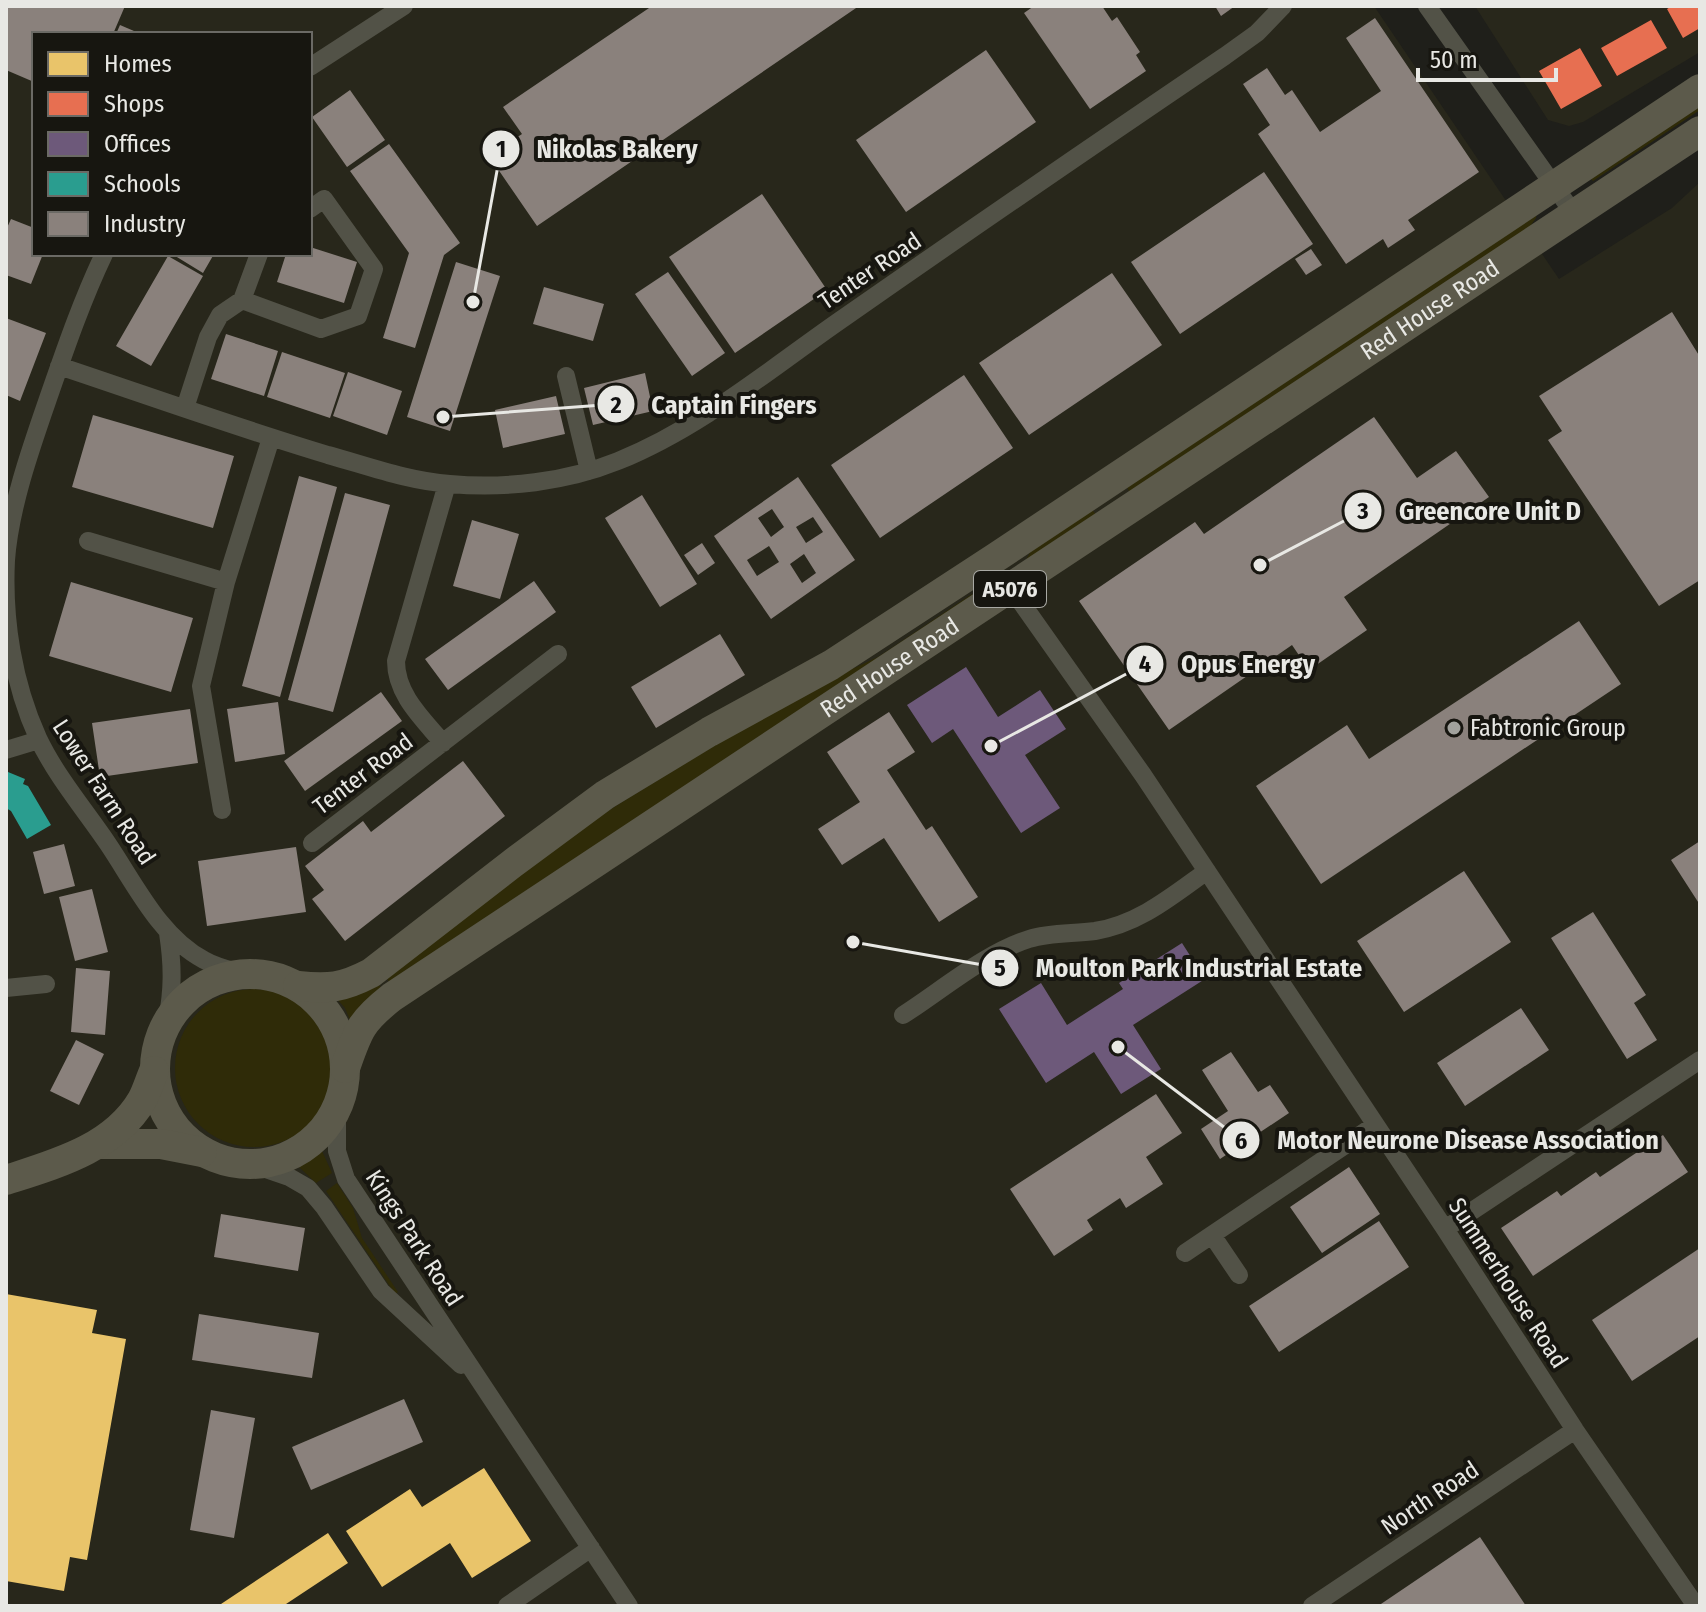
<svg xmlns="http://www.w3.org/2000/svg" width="1706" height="1612" viewBox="0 0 1706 1612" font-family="'Fira Sans Condensed',sans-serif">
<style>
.built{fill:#28271b;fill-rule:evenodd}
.green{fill:#2f2b08}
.homes{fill:#e9c46a}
.shops{fill:#e76f51}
.offices{fill:#6d597a}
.schools{fill:#2a9d8f}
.industry{fill:#8a817c;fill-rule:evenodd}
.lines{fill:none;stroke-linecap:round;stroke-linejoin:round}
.minor{stroke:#525247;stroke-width:18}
.primary{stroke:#5c5a4b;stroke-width:30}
.poi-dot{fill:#a2a29d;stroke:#171610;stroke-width:3}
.labels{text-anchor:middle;stroke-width:8;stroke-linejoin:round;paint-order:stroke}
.shield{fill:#171610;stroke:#a9a9a4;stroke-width:2}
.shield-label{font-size:22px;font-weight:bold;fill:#e8e8e4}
.street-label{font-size:24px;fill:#e8e8e4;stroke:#171610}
.poi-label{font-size:24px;fill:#e8e8e4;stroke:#171610;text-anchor:start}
.leader{fill:none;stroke:#e8e8e4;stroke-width:3}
.callout-dot{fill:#e8e8e4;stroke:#171610;stroke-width:3}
.mark-label{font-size:24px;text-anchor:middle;font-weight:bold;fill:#111}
.callout-label{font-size:26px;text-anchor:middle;font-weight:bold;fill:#e8e8e4;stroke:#171610;stroke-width:8;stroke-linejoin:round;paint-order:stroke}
</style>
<rect width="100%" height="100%" fill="#1f1f1a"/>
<!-- built -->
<path class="built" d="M6 6H1374L1559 279 1672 208 1700 182V1606H6ZM34 34H310V254H34Z
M1475 6H1700V52L1583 122 1569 126 1548 120Z"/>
<!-- green -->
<path class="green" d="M1700 104V110L1593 181 1589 177Z
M1537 211 1536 218 1526 232 1131 495 1126 485Z
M1090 507 1097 516 1023 565 1036 542Z
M972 594 974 598 391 985 385 975 580 828 798 694 878 657Z
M376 981 383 990 350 1020 345 1008 337 999Z
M175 1068a79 79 0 1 1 158 0a79 79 0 1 1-158 0Z
M322 1151 332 1173 316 1183 299 1167Z
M337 1183 353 1208 362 1238 398 1292 395 1294 326 1191Z"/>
<!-- homes -->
<path class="homes" d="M6 1294 97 1310 92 1333 126 1339 87 1560 70 1557 64 1591 6 1581Z
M484 1468 531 1541 472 1578 450 1543 382 1587 346 1531 410 1489 422 1507Z
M328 1533 348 1563 283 1606H218Z"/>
<!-- shops -->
<path class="shops" d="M1672 6H1700V28L1683 38 1667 9Z
M1651 20 1667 48 1617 76 1601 48Z
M1580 48 1602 86 1561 109 1539 71Z"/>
<!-- offices -->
<path class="offices" d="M966 667 998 717 1040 690 1066 729 1025 755 1060 808 1021 833 953 729 932 743 907 705Z
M1182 943 1205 979 1133 1025 1161 1069 1121 1094 1094 1052 1046 1083 999 1009 1041 983 1067 1025 1123 989 1119 983Z"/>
<!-- schools -->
<path class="schools" d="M8 772 25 779 23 784 28 786 51 825 27 839 11 811 6 808V776Z"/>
<!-- industry -->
<path class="industry" d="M6 6H125L113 34H34V82L6 70Z
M652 6H859L537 226 489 156 522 134 503 107Z
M1034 6H1102L1112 21 1117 17 1140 52 1136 55 1146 71 1090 109 1024 13Z
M1215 6H1235L1221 16Z
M1375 18 1479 172 1408 220 1415 230 1388 248 1383 239 1346 264 1258 134 1270 125 1243 84 1267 68 1285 95 1292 90 1320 132 1381 91 1346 38Z
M120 25 141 34H116Z
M986 50 1036 122 906 212 856 140Z
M350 90 385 140 347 167 312 117Z
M389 144 460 243 444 255 415 348 383 338 409 253 350 171Z
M1264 172 1313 244 1180 334 1131 262Z
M762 194 827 290 735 353 669 257Z
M11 219 34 228V254H43L31 284 6 275V230Z
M310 247 357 262 344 303 277 282 286 254H310Z
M1311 249 1322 265 1306 275 1295 259Z
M172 254H214L203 273Z
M168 256 203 276 151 366 116 346Z
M456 262 500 276 450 431 407 417Z
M668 272 725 353 692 376 635 294Z
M1112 273 1162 345 1029 435 979 363Z
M544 287 604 304 593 341 533 324Z
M1672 312 1700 357V580L1659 606 1548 440 1562 431 1539 396Z
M6 318 46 333 20 401 6 395Z
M226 334 278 351 264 396 211 379Z
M282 352 345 373 330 418 267 397Z
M348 372 402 391 387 435 333 416Z
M645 373 653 411 593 425 584 388Z
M964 375 1013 448 880 538 831 465Z
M556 396 565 434 503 448 495 410Z
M93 415 234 456 213 528 72 487Z
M1374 417 1417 478 1456 451 1489 497 1344 597 1367 630 1309 670 1292 645 1169 730 1079 601 1195 522 1204 534Z
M299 476 337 487 280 697 242 686Z
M798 477 855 560 771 619 714 536ZM772 509 784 527 771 537 758 518ZM813 517 823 532 806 543 796 527ZM769 546 779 562 757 576 747 560ZM804 554 816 573 802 583 790 564Z
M345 493 390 505 333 712 288 700Z
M642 495 697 584 660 607 605 518Z
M472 520 519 534 500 599 453 586Z
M702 543 715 563 698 575 684 555Z
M534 581 556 612 448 690 425 659Z
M71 582 193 618 171 692 49 656Z
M1579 621 1621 684 1321 884 1256 786 1347 725 1369 759Z
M720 634 745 675 656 728 631 687Z
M381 692 402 721 305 791 284 761Z
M278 702 285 754 235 762 227 709Z
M190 709 198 763 100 777 92 723Z
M889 712 915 752 887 770 926 830 932 826 978 897 939 922 884 838 842 865 818 829 860 802 827 752Z
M463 761 505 816 345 941 312 899 324 890 305 866 363 821 371 832Z
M1700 841V905L1671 860Z
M64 844 75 886 44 894 33 852Z
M296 847 306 912 207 926 198 861Z
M1464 871 1511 942 1404 1012 1357 941Z
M92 889 108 952 75 961 59 897Z
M1593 912 1646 995 1634 1003 1657 1040 1627 1059 1551 938Z
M76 968 110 971 105 1035 71 1032Z
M1521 1008 1549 1050 1465 1106 1437 1063Z
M76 1040 104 1054 79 1105 50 1091Z
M1231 1052 1258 1092 1270 1085 1289 1113 1220 1159 1201 1129 1228 1111 1202 1070Z
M1156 1094 1182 1133 1146 1157 1163 1184 1126 1208 1120 1198 1087 1220 1093 1230 1054 1256 1010 1189Z
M1663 1135 1688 1172 1533 1276 1501 1228 1557 1191 1561 1196 1596 1172 1600 1177Z
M1349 1167 1380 1214 1322 1253 1290 1207Z
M221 1214 305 1228 298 1271 214 1257Z
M1379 1221 1409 1267 1279 1352 1249 1306Z
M1700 1248V1336L1632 1381 1592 1320Z
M199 1314 319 1333 312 1378 192 1360Z
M404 1399 423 1442 311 1490 292 1447Z
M211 1410 255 1418 234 1538 190 1530Z
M1480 1537 1526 1606H1378Z"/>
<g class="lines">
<!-- minor -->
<path class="minor" d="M1427 6 1574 214
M310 67 404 6
M104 254C83 298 67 344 51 390 33 442 10 505 6 560 3 620 13 683 38 738 56 776 85 810 108 844 135 884 160 937 204 960 216 967 230 970 244 974
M242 300 321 329 358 316 374 269 324 199 310 209
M59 366C149 396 238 428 328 455 368 466 408 481 450 484 505 489 566 482 618 461 702 427 771 368 845 317 971 229 1098 142 1225 56L1257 33 1283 6
M566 376 589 471
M185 408 208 337 220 315 242 300 259 254
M88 541 226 582
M1011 588 1143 775 1445 1229 1575 1430 1696 1606
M443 743C423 719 396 695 396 661L447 484
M6 750 39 740
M222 810 201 686 226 582 271 438
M312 843 558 654
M6 988 46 984
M903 1015C942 990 985 953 1029 939 1050 932 1073 934 1095 931 1139 924 1172 896 1207 871
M167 1021C173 989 173 966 168 933
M337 1107V1151L346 1179 629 1606
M251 1164 289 1177 308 1188 324 1207 381 1291 461 1365
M1445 1229 1700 1060
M1212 1235 1239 1275
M1185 1253 1375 1125
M507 1606 591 1548
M1312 1606 1575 1430"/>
<!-- primary -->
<g class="primary">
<circle cx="250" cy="1069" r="95"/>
<path d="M298 986C329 989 342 988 371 973L513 863 605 795 709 732 831 665 995 558 1700 89"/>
<path id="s1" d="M345 1068C358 1031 360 1022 392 997L1700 131"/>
<path d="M98 1144H161L202 1152"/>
<path d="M6 1180C56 1164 114 1148 142 1100 147 1091 150 1080 154 1071"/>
</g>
</g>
<!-- markers -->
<circle class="poi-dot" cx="1454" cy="728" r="8"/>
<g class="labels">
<!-- shield labels -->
<rect class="shield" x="974" y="571" width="72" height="36" rx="6"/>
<g class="shield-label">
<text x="1010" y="597">A5076</text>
</g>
<!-- street labels -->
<g class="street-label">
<text transform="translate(870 271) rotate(-34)" y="8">Tenter Road</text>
<text dy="8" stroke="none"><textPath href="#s1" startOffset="1332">Red House Road</textPath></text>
<text dy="8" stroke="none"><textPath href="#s1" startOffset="684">Red House Road</textPath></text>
<text transform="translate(363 774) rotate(-37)" y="8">Tenter Road</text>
<text transform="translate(104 792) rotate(57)" y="8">Lower Farm Road</text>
<text transform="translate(414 1238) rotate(57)" y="8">Kings Park Road</text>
<text transform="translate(1508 1283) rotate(57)" y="8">Summerhouse Road</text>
<text transform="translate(1430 1498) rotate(-34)" y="8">North Road</text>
</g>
<!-- poi labels -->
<g class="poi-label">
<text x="1470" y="736">Fabtronic Group</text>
</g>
</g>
<!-- callouts -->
<path class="leader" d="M473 302L501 149M443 417L616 404M1260 565L1363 511M991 746L1145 664M853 942L1000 968M1118 1047L1241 1140"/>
<g class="callout-dot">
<circle cx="473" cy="302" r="8"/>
<circle cx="443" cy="417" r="8"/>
<circle cx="1260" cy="565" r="8"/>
<circle cx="991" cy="746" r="8"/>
<circle cx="853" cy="942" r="8"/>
<circle cx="1118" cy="1047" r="8"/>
<circle cx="501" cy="149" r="20"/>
<circle cx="616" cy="404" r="20"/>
<circle cx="1363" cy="511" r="20"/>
<circle cx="1145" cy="664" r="20"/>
<circle cx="1000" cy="968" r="20"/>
<circle cx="1241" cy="1140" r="20"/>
</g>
<g class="mark-label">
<text x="501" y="157">1</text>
<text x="616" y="413">2</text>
<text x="1363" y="519">3</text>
<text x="1145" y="672">4</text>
<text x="1000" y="976">5</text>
<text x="1241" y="1149">6</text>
</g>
<g class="callout-label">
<text x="617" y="158">Nikolas Bakery</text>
<text x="734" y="414">Captain Fingers</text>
<text x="1490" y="520">Greencore Unit D</text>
<text x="1248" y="673">Opus Energy</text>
<text x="1199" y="977">Moulton Park Industrial Estate</text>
<text x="1468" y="1149">Motor Neurone Disease Association</text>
</g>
<!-- border -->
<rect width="1706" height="1612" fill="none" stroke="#e8e8e4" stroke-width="16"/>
<!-- legend -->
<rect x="32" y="32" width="280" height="224" fill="#171610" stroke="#6b6a65" stroke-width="2"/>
<rect x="48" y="52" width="40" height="24" fill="#e9c46a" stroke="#6b6a65" stroke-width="2"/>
<text x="104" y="72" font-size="24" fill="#e8e8e4">Homes</text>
<rect x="48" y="92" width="40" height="24" fill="#e76f51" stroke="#6b6a65" stroke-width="2"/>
<text x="104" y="112" font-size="24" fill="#e8e8e4">Shops</text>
<rect x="48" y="132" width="40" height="24" fill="#6d597a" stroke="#6b6a65" stroke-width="2"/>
<text x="104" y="152" font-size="24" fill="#e8e8e4">Offices</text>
<rect x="48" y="172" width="40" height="24" fill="#2a9d8f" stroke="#6b6a65" stroke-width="2"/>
<text x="104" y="192" font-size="24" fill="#e8e8e4">Schools</text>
<rect x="48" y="212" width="40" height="24" fill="#8a817c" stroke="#6b6a65" stroke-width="2"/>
<text x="104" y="232" font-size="24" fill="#e8e8e4">Industry</text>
<!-- scale -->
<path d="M1418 68v12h138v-12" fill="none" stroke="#e8e8e4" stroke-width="4"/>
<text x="1430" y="68" font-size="24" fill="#e8e8e4" stroke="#171610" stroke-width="6" paint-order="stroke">50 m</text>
</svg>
